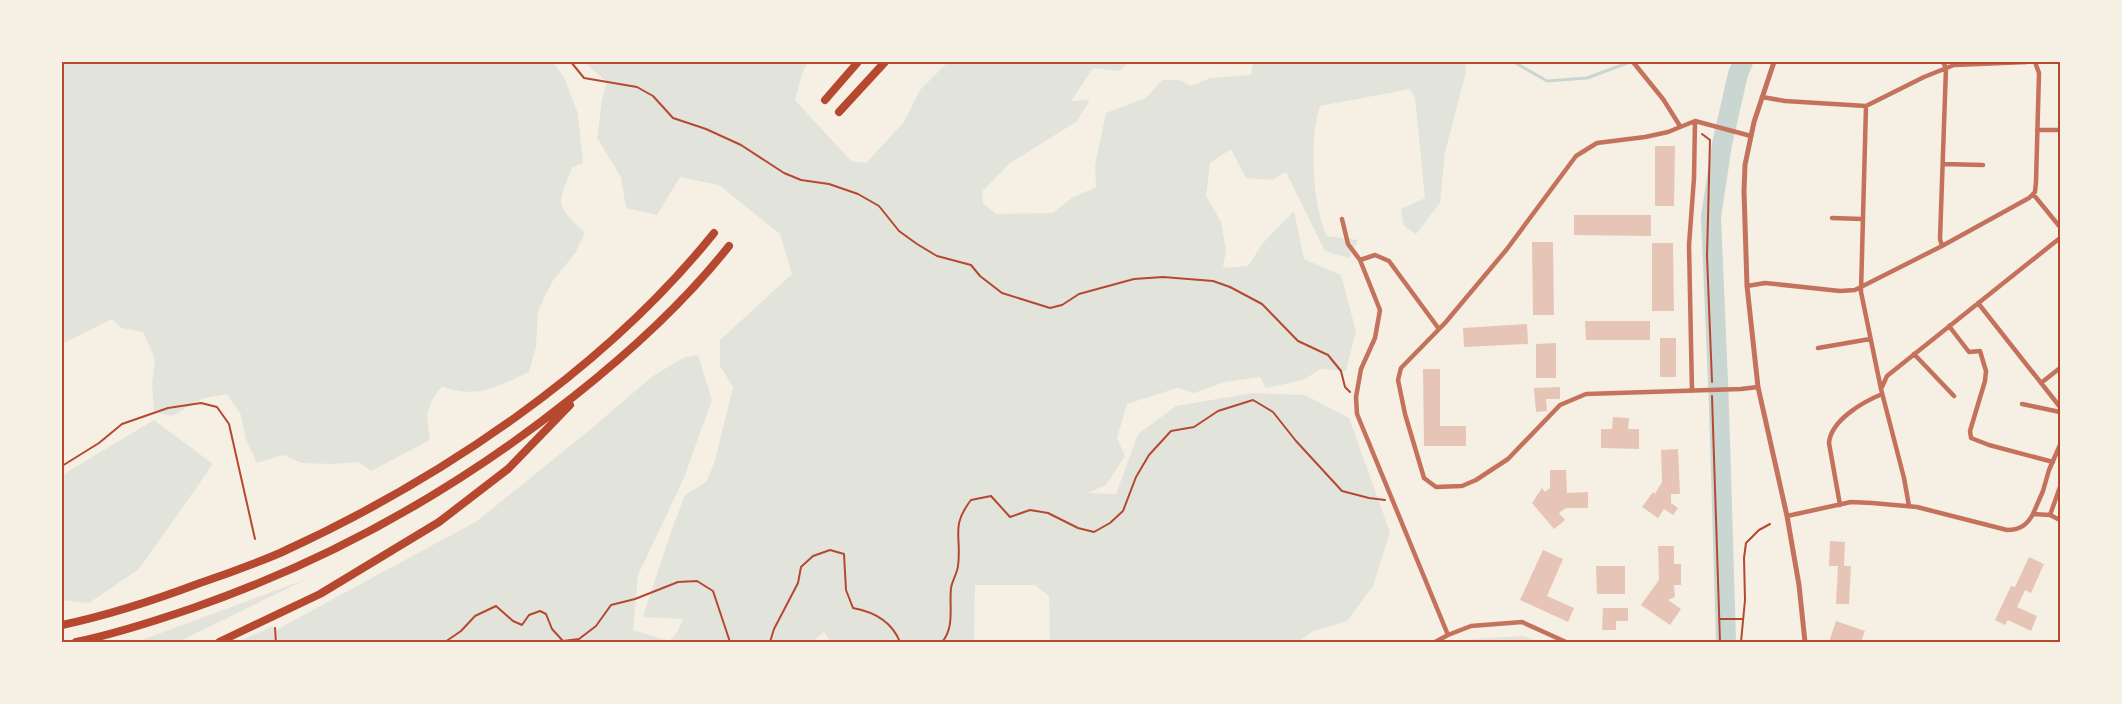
<svg xmlns="http://www.w3.org/2000/svg" width="2122" height="704" viewBox="0 0 2122 704" font-family="Georgia,serif">
<style>
.green{fill:#e2e4dc}
.lines{fill:none;stroke-linecap:round;stroke-linejoin:round}
.stream{stroke:#c9d6d2;stroke-width:3}
.river{stroke:#c9d6d2;stroke-width:20}
.building{fill:#e6c5b7}
.path{stroke:#b5482f;stroke-width:2}
.minor{stroke:#c5725c;stroke-width:4.5}
.tertiary{stroke:#c5725c;stroke-width:5}
.trunk{stroke:#b5482f;stroke-width:8}
.neatline{fill:none;stroke:#b5482f;stroke-width:2}
</style>
<rect width="100%" height="100%" fill="#f6efe4"/>
<!-- green -->
<path class="green" d="M62 62H553L564 77 578 114 583 163 572 168C556 206 556 205 585 233L575 253 552 282 538 311 536 347 529 372C498 386 477 400 442 386 425 408 426 413 430 440L371 471 358 462 331 464 302 463 283 455 257 463 246 440 241 415 227 394 204 398 172 416 154 412 152 384 155 359 143 332 121 328 112 319 62 344Z
M584 62H808L802 74 795 100 851 161 866 163 904 122 920 90 948 62H1130L1119 71 1093 68 1071 101 1090 100 1076 122 1010 163 982 192 983 204 997 214 1052 213 1072 198 1096 187 1095 165 1106 113 1146 98 1162 80H1179L1191 86 1210 78 1251 75 1253 62H1465L1466 72 1445 152 1440 203 1416 234 1404 226 1401 209 1425 198 1415 97 1410 89 1320 106C1309 139 1312 204 1327 236L1358 240 1349 258 1325 251 1286 172 1272 180 1246 178 1231 149 1210 163 1206 196 1221 222 1226 250 1223 268 1248 266 1263 243 1294 211 1304 259 1341 275 1356 331 1346 371 1321 369 1303 380 1266 388 1260 377 1225 382 1194 393 1177 388 1127 404 1117 438 1125 456 1106 485 1088 493 1116 494 1138 434 1176 406 1252 393 1305 395 1349 418 1390 532 1373 586 1347 621 1313 631 1301 640V642H1050L1049 596 1035 585H975L974 642H831L824 632 812 642H279L276 630 477 521 586 433 653 376 685 357 698 355 712 400 684 478 638 575 633 630 669 641 676 634 683 619 643 617 672 529 685 495 706 482 714 464 733 387 720 366V340L792 274 780 234 719 185 680 177 657 215 626 208 621 177 597 138 602 100 607 82Z
M154 420 213 464 139 569 89 603 62 600V475Z
M309 578 178 642H131L139 641Z
M273 626 276 642H237Z
M1524 636 1540 642H1465L1473 639Z"/>
<g class="lines">
<!-- stream -->
<path class="stream" d="M1514 62 1547 81 1587 78 1630 62"/>
<!-- river -->
<path class="river" d="M1726 642 1719 406 1711 217 1722 144 1738 74 1743 62"/>
</g>
<!-- building -->
<path class="building" d="M1655 146H1675L1674 206H1655Z
M1574 215H1651V236L1574 235Z
M1532 242H1553L1554 315H1533Z
M1652 243H1673L1674 311H1652Z
M1585 321H1650V340H1586Z
M1527 324 1528 344 1464 347 1463 328Z
M1660 338H1676V377H1660Z
M1556 343V378H1536V344Z
M1423 369H1440V426H1466V446H1424Z
M1560 387V399H1546L1547 411 1536 412 1534 388Z
M1613 417 1629 418 1628 429H1639V449L1601 448V429H1612Z
M1678 449 1680 494H1671V503L1678 508 1673 515 1664 509 1658 518 1642 507 1653 492 1655 494 1662 482 1661 450Z
M1550 470H1566L1567 493 1588 492V508H1566L1559 513 1565 520 1554 529 1532 503 1542 488 1545 492 1550 488Z
M1830 541 1845 542 1844 566H1851L1849 604H1836L1838 566H1829Z
M1658 546H1674V564H1681V585H1674L1675 597 1668 600 1681 609 1670 625 1641 605 1659 580Z
M1543 550 1563 559 1547 596 1574 608 1568 622 1520 600Z
M2029 557 2044 564 2031 593 2025 590 2017 607 2037 616 2031 631 2008 620 2005 625 1995 620 2011 586 2015 587Z
M1596 566H1625V594H1597Z
M1603 608H1628V621H1616V630H1602Z
M1836 621 1865 631 1861 642H1829Z"/>
<g class="lines">
<!-- path -->
<path class="path" d="M571 62 584 78 637 87 653 96 673 118 706 129 741 145 784 173 801 180 829 184 858 194 879 206 899 231 917 244 937 256 971 265 980 276 1002 293 1050 308 1062 305 1079 294 1134 279 1163 277 1213 281 1230 287 1262 304 1298 341 1328 355 1341 371 1345 387 1350 392
M1702 134 1710 140 1707 256 1712 382
M1712 396 1720 642
M62 466 99 443 122 424 168 408 201 403 217 407 229 424 255 539
M1719 619H1743
M275 628 276 642
M445 642 461 631 475 616 496 606 513 621 522 625 529 615 540 611 546 614 552 629 563 641 579 639 596 626 611 605 635 599 678 582 697 581 713 591 730 642
M770 642 774 629 798 583 801 567 813 556 830 550 844 554 846 590 853 608C875 612 892 622 900 642
M942 642C955 627 949 606 951 588 952 581 957 574 958 566 962 536 950 527 971 500L991 496 1010 517 1030 510 1048 513 1078 528 1094 532 1110 523 1123 511 1136 477 1149 455 1171 431 1194 427 1218 411 1253 400 1273 412 1296 441 1342 491 1369 498 1385 500
M1741 642 1745 600 1744 558 1746 543 1759 530 1770 524"/>
<!-- minor -->
<path class="minor" d="M1633 62 1663 99 1680 126
M1762 97 1785 101 1866 106 1924 77 1954 65 2027 62
M1866 106 1861 292 1881 389
M2037 130H2060
M1751 136 1695 121 1668 132 1645 137 1597 143 1576 156 1507 249 1445 323 1401 368 1398 380 1405 414 1424 478 1436 487 1462 486 1476 480 1508 459 1560 405 1586 394 1741 389 1758 387
M1943 164 1983 165
M2033 194 2060 227
M1832 218 1862 219
M1342 219 1348 244 1360 260 1380 310 1375 338 1361 369 1356 397 1357 414 1448 635 1471 626 1522 622 1566 642
M1942 246 1940 239 1946 68 1943 62
M1360 260 1375 255 1389 261 1439 329
M1747 286 1765 283 1840 291 1855 290 1942 246 2029 198 2035 192 2036 182 2039 73 2035 62
M1978 303 2060 407
M1949 326 1969 352 1980 351 1986 371 1985 381 1970 431 1971 438 1989 445 2053 462
M1818 348 1870 339
M1914 354 1954 396
M2041 383 2060 368
M1692 391 1689 245 1694 178 1695 121
M2022 404 2060 412
M1840 505 1829 443C1831 420 1863 402 1882 394
M1909 506 1904 478 1881 389 1887 376 2060 238
M2033 514 2043 491 2049 470 2060 445
M2050 515 2060 487
M1787 516 1851 502 1872 503 1917 507 2007 530C2020 530 2027 525 2033 514L2050 515 2060 520
M1435 642 1448 635"/>
<!-- tertiary -->
<path class="tertiary" d="M1774 62 1754 122 1745 165 1744 191 1747 286 1758 387 1787 516 1799 585 1805 642"/>
<!-- trunk -->
<path class="trunk" d="M825 100 858 62
M839 112 885 62
M62 625C109 615 155 600 200 583 227 574 254 564 280 553 440 480 603 371 714 233
M76 642C115 634 155 621 193 608 331 560 459 488 573 397 630 352 684 303 729 246
M219 642 320 594 439 522 508 469 570 405"/>
</g>
<!-- border -->
<rect width="2122" height="704" fill="none" stroke="#f6efe4" stroke-width="126"/>
<rect x="63" y="63" width="1996" height="578" class="neatline"/>
</svg>
